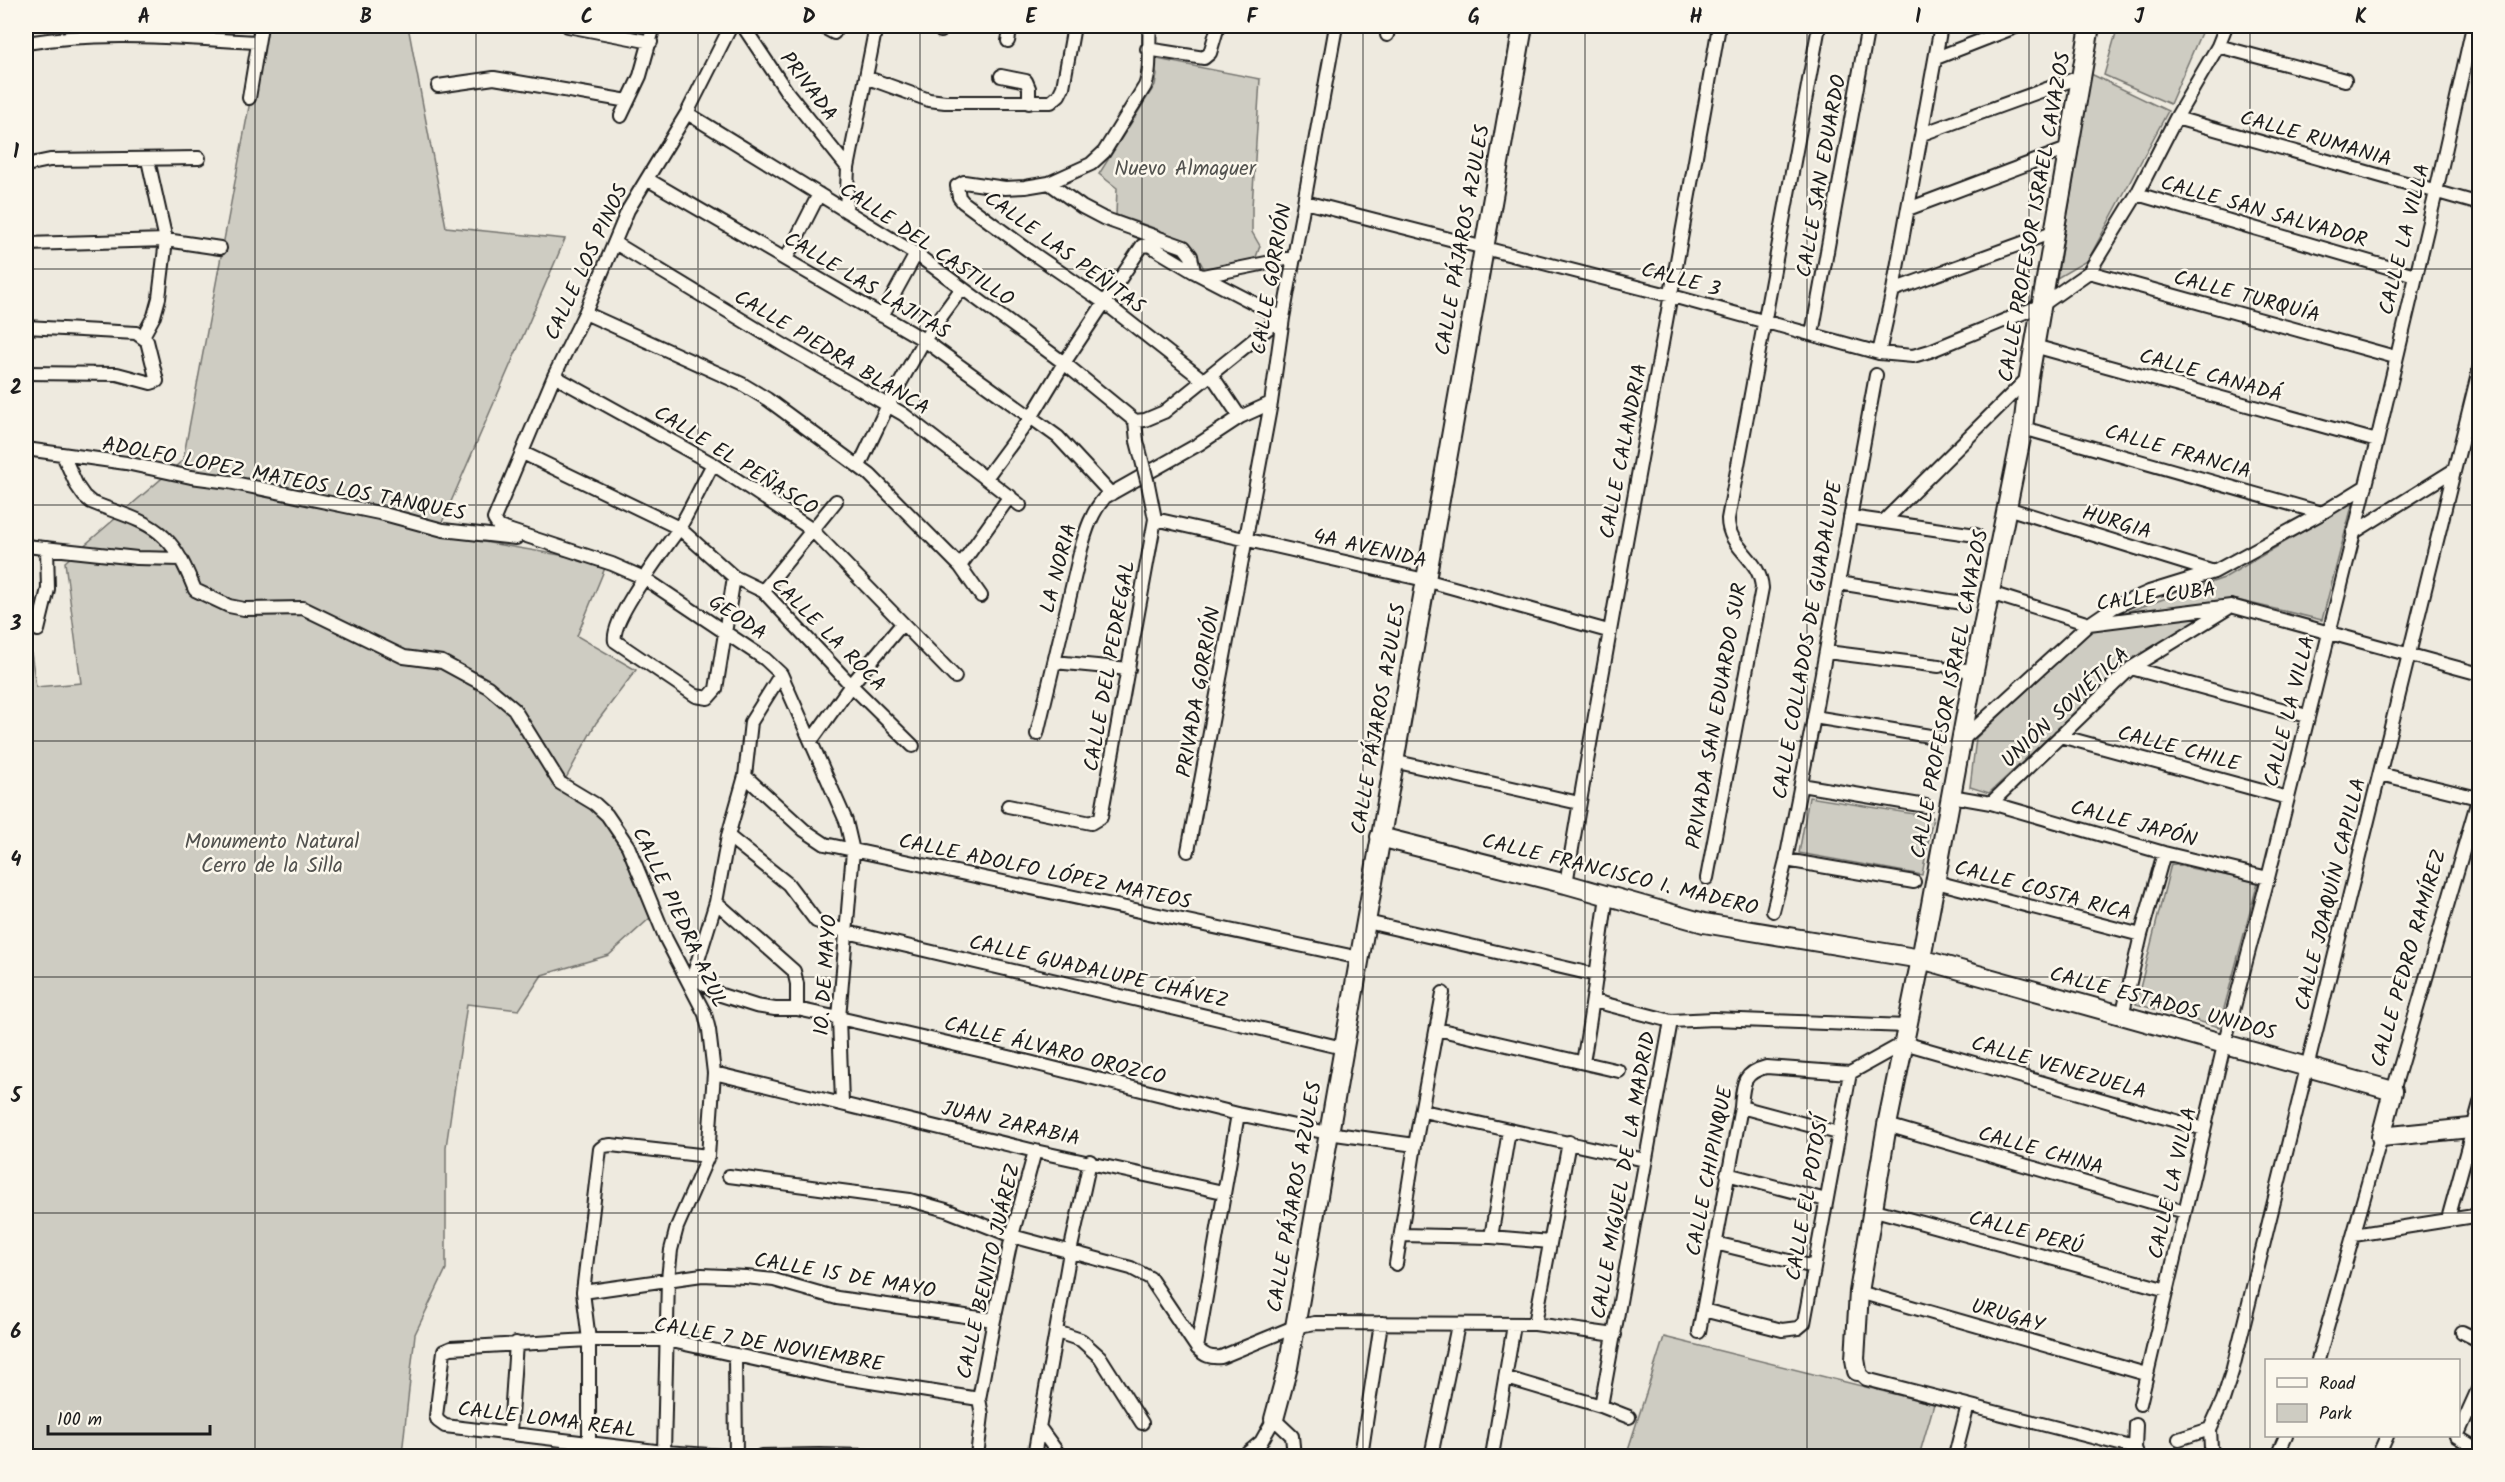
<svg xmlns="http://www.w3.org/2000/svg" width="2505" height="1482" viewBox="0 0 2505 1482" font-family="Kalam,sans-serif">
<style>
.green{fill:#ceccc2;stroke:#75746f;stroke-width:1.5}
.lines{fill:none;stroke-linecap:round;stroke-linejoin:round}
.street-casing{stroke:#1c1c1c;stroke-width:16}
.secondary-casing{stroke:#1c1c1c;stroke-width:22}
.street{stroke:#fbf7ec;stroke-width:12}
.secondary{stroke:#fbf7ec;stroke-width:18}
.street-bridge-casing{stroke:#1c1c1c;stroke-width:16;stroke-linecap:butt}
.street-bridge{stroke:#fbf7ec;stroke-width:12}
.grid{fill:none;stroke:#1c1c1c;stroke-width:1.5;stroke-opacity:0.55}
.labels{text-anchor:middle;stroke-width:5;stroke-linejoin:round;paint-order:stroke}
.street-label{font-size:21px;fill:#1c1c1c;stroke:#fbf7ec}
.park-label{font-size:21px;fill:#51514e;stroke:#fbf7ec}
.neatline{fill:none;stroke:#1c1c1c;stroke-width:2}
.grid-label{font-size:20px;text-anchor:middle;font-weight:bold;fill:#1c1c1c}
</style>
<rect width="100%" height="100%" fill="#eeeadf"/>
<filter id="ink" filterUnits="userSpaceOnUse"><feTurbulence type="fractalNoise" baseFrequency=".0167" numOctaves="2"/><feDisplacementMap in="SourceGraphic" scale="12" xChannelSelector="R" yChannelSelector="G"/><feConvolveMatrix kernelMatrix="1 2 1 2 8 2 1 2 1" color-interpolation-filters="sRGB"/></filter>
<g filter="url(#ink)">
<!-- green -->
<path class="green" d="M264 26H408L446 227 565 239 437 534 607 563 577 636 636 670 596 723 565 780 613 828 650 918 609 955 542 975 519 1010 467 1004 446 1147V1269L415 1334 402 1454 422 1456H26V618L36 687 81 683 65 562 183 460Z
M2118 26H2204L2170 104 2104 75Z
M1152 58 1260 79 1252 207V232L1260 246 1256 257 1251 262 1204 269C1189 235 1148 226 1116 215L1117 188 1099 174 1155 85 1157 75Z
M2091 74 2168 111 2088 260 2057 278Z
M2353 502 2322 620 2237 600 2126 612 2224 578Z
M2209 613 2133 660 1989 793 1970 787 1976 738 2093 628Z
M1809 797 1933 817 1922 875 1799 853Z
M2171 864 2258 882 2219 1027 2136 1004Z
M1664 1337 1934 1404 1919 1456H1626Z"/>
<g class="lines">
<!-- street casing -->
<g class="street-casing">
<path id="street" d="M568 26 651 42
M731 26 687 113 628 210 585 313 554 376 494 519 499 527 612 564 644 578 765 659 781 674 846 821 853 851 839 1018 842 1103
M743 26 787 92 848 168
M821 26 834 33
M1150 26C1148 44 1152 69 1145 86L1104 152 1091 164 1049 183 1025 187 1005 188 964 182 957 186 959 197 963 202 1028 250 1105 303 1203 380
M941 31 942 26
M1387 35 1389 26
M1008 41 1011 26
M26 43C103 30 181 38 258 42
M2218 46 2345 80
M1147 49 1204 58 1210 53 1218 26
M1936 58 2018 26
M1001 76 1026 81 1029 88V103
M868 78 929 100 945 102H1051L1059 95 1063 87 1074 26
M438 86 494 78 628 101
M249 98 261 26
M687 113 916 254 1064 363 1135 421
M621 116 640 76 654 26
M2176 118 2480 204
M1922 134 2080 77
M26 165 50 160 199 158
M647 179 924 340 1058 437 1111 494
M1049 183 1082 207 1103 218 1184 247 1191 256 1194 272
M2137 194 2415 275
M1305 202 1672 296 1879 353 1913 356 1930 351 2042 305 2089 272 2137 194 2176 118 2218 46 2226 26
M1908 209 2067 149
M846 211 848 168 876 26
M615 243 785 346 903 414 1020 505
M26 244 166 240 220 248
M786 259 819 194
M2089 272 2395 357
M1203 276 1295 257
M1893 290 2053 232
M585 313 742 384 767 399 870 475 960 566 981 596
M882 316 916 254
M26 327 136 333 147 341 157 381 151 383 117 374 26 373
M1812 334 1868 26
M143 336 154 316 159 298 166 240 148 160
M2034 346 2377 441
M1879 353 1893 290 1941 26
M1211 374 1240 417 1271 403
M554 376 713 464 811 529 955 677
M2023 428 2322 513
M1137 441 1135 421 1145 420 1164 412 1282 317
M26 449 126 463 191 477 229 482 384 514 443 530 516 538
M523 453 679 528 734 577 763 591 851 685 913 746
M63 455 77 486 84 496 91 502C114 512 146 519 164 537 179 551 187 571 195 590L229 606 244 609 303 608 404 657 442 662 488 687 514 709 560 783 595 804 607 815 628 846 666 939 705 1014 709 1030 714 1073 708 1156 677 1227 671 1250 668 1279 664 1452
M713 464C701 486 691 509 678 530 664 550 610 620 615 641L696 696 708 698 716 689 734 577
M859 466 888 405 924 340 962 288
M986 478 1032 416 1064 363 1142 246 1149 245 1194 272 1283 318
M1148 484 1155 519 1425 580 1608 631
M2007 508 2214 572
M1850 517 1976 535
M1884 521 2029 377
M2353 533 2454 470
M26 546 137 558 181 559
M960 566 1010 496
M1839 583 1962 603
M763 591 836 501
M1990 593 2089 624 2231 606 2480 674
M38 630 48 589 47 548
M1827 652 1939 666
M1054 662 1129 669
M1949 668 1974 671
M2131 668 2307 716
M1814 717 1936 737
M1037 734 1081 549C1086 530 1092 512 1105 497L1199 444 1240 417
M2060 736 2288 798
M1962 740 2089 624 2114 607 2149 592 2214 572 2322 513 2366 486
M811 741 851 685 902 624
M1393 761 1579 803
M2380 774 2478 798
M745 776 804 830 825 844 1360 958
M1801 785 1926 806
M1951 796 1991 803 2164 853 2268 878
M1991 803 2131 668 2227 609
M1008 806 1091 823 1101 817 1155 519
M728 836 788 884 816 921 847 932 1343 1048
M1188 851 1271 403 1283 318 1336 26
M1786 860 1914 882
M1707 878 1762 588C1760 557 1728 549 1728 519L1819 26
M1936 882 2141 935
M1566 884C1614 597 1669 312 1719 26
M716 902 794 971 797 984V1009
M1773 911 1786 860 1814 717 1876 375
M1367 922 1596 975
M693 977 721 995 756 1006 775 1009H797L839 1018 1009 1057 1238 1114 1328 1133 1415 1145
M691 983 716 902 728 836 745 776 751 722 781 674
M1594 1001 1671 1021 1714 1019 1907 1026
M2122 1016 2141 935 2164 853
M1437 1029 1619 1071
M1583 1062C1593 1007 1599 951 1607 896
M714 1073 1035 1151 1223 1192
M2393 1091 2480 793
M1741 1107 1838 1133
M1423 1111 1645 1160
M1887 1125 2185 1212
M1727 1174 1826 1200
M729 1176 910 1200 946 1210 1012 1236 1131 1268 1150 1278 1197 1348C1205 1356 1210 1358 1221 1357L1294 1327 1315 1323 1535 1324 1615 1335
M1875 1210 2167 1290
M2448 1219 2480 1103
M1402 1235 1491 1237 1550 1242
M2354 1235 2480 1215
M1491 1237 1509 1131
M1715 1243 1814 1267
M1396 1264 1415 1145 1443 993
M583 1292 702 1275 746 1277 774 1280 837 1298 994 1320
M1859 1292 2146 1374
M1703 1310 1782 1330 1798 1328 1804 1323 1850 1073
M1535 1324 1569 1142
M1057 1332 1081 1340 1100 1357 1142 1423
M1699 1332 1741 1107C1743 1085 1742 1073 1766 1067L1850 1073 1904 1043 2204 1129
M2462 1332 2480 1341
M1197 1348 1238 1114
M735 1357 736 1456
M2318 1360 2381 1137
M1857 1371 1866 1379 2135 1448
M1507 1378 1601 1406 1629 1417
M2140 1404 2224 1045 2268 878 2377 441 2436 192 2473 26
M1601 1406 1671 1021
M2136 1425 2135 1448 2138 1456
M1039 1427 1060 1456
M2210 1429 2223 1400 2232 1372 2480 366
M510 1432 516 1343
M2458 1434 2480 1385
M2456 1436 2480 1451
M2179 1439 2210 1429 2211 1448 2215 1456
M587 1456 589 1444V1340L583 1292 600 1149 604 1146 611 1145 708 1156
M725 1456 664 1452 445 1426 438 1421 436 1416 444 1351 451 1348 589 1340H667L832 1376 979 1399
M761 1456 819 1455 870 1456
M977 1456 982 1415 979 1399 994 1320 1012 1236 1035 1151
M1034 1456 1070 1252 1090 1161
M1244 1456 1261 1442 1274 1419 1292 1436 1294 1456
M1361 1456 1381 1323
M1431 1456 1458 1325
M1492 1456 1514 1325
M1955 1456 1968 1405
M2277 1456 2286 1436
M2378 1456 2387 1436"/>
</g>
<!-- secondary casing -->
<g class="secondary-casing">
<path id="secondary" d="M1380 837 1566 884 1704 923 1921 959 2393 1091 2381 1137 2480 1127
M1857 1371 1855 1359 1859 1292 1887 1125 1921 959 1974 671 2023 428 2029 377 2090 26
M1274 1419 1288 1367 1523 26"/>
</g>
<!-- street -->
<use href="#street" class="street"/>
<!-- secondary -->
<use href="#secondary" class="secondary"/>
<!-- street-bridge casing -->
<g class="street-bridge-casing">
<path id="street-bridge" d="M1137 441 1148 484"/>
</g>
<!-- street-bridge -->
<use href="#street-bridge" class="street-bridge"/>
</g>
</g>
<!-- grid -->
<path class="grid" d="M255 26V1456M476 26V1456M698 26V1456M920 26V1456M1142 26V1456M1363 26V1456M1585 26V1456M1807 26V1456M2029 26V1456M2250 26V1456M26 269H2480M26 505H2480M26 741H2480M26 977H2480M26 1213H2480"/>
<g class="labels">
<!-- street labels -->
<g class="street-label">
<text transform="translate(809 86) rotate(53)" y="7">PRIVADA</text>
<text transform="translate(2316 138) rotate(16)" y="7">CALLE RUMANIA</text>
<text transform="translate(1821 176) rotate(-80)" y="7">CALLE SAN EDUARDO</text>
<text transform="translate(2264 211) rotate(16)" y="7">CALLE SAN SALVADOR</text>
<text transform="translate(2034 217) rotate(-80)" y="7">CALLE PROFESOR ISRAEL CAVAZOS</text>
<text transform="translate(2404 239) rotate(-76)" y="7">CALLE LA VILLA</text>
<text transform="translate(1462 240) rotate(-80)" y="7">CALLE PÁJAROS AZULES</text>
<text transform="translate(927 244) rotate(34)" y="7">CALLE DEL CASTILLO</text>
<text transform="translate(1065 252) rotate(36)" y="7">CALLE LAS PEÑITAS</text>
<text transform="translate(586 262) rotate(-65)" y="7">CALLE LOS PINOS</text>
<text transform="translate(1271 279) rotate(-80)" y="7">CALLE GORRIÓN</text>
<text transform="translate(1681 279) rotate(15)" y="7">CALLE 3</text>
<text transform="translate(867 285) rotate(31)" y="7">CALLE LAS LAJITAS</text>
<text transform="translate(2247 296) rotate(15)" y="7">CALLE TURQUÍA</text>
<text transform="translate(832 352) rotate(31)" y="7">CALLE PIEDRA BLANCA</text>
<text transform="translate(2211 375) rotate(16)" y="7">CALLE CANADÁ</text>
<text transform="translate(1623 451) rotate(-79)" y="7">CALLE CALANDRIA</text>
<text transform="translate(2178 451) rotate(16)" y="7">CALLE FRANCIA</text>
<text transform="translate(736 460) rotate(32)" y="7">CALLE EL PEÑASCO</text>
<text transform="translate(284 478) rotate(11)" y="7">ADOLFO LOPEZ MATEOS LOS TANQUES</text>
<text transform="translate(2117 522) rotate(17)" y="7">HURGIA</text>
<text transform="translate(1370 548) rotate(13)" y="7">4A AVENIDA</text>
<text transform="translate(1058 568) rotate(-75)" y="7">LA NORIA</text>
<text transform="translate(2156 596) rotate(-7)" y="7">CALLE CUBA</text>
<text transform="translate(738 617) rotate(34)" y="7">GEODA</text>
<text transform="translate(829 634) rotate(45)" y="7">CALLE LA ROCA</text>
<text transform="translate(1807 640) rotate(-80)" y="7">CALLE COLLADOS DE GUADALUPE</text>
<text transform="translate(1109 666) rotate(-80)" y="7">CALLE DEL PEDREGAL</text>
<text transform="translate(1198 692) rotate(-80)" y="7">PRIVADA GORRIÓN</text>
<text transform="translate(1949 694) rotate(-79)" y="7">CALLE PROFESOR ISRAEL CAVAZOS</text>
<text transform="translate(2065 707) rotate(-43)" y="7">UNIÓN SOVIÉTICA</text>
<text transform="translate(2289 711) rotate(-76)" y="7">CALLE LA VILLA</text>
<text transform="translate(1716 716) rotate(-80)" y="7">PRIVADA SAN EDUARDO SUR</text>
<text transform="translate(1378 719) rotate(-80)" y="7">CALLE PÁJAROS AZULES</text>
<text transform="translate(2179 748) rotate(15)" y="7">CALLE CHILE</text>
<text transform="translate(2134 823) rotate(15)" y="7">CALLE JAPÓN</text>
<text transform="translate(1045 871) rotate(12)" y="7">CALLE ADOLFO LÓPEZ MATEOS</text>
<text transform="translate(1620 874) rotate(14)" y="7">CALLE FRANCISCO I. MADERO</text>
<text transform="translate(2043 890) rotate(15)" y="7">CALLE COSTA RICA</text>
<text transform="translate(2330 894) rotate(-76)" y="7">CALLE JOAQUÍN CAPILLA</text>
<text transform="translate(680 917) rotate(65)" y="7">CALLE PIEDRA AZUL</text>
<text transform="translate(2408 958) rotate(-74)" y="7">CALLE PEDRO RAMÍREZ</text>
<text transform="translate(1099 971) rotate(13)" y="7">CALLE GUADALUPE CHÁVEZ</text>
<text transform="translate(825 975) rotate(-86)" y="7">1O. DE MAYO</text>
<text transform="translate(2163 1003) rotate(15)" y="7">CALLE ESTADOS UNIDOS</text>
<text transform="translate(1055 1050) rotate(14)" y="7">CALLE ÁLVARO OROZCO</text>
<text transform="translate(2059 1067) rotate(16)" y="7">CALLE VENEZUELA</text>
<text transform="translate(1011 1123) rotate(13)" y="7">JUAN ZARABIA</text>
<text transform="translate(2041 1150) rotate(16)" y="7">CALLE CHINA</text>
<text transform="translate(1709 1171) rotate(-79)" y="7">CALLE CHIPINQUE</text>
<text transform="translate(1623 1175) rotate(-80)" y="7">CALLE MIGUEL DE LA MADRID</text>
<text transform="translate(2172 1183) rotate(-77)" y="7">CALLE LA VILLA</text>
<text transform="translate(1294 1197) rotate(-80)" y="7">CALLE PÁJAROS AZULES</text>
<text transform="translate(1807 1198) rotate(-80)" y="7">CALLE EL POTOSÍ</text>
<text transform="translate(2026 1232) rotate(15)" y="7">CALLE PERÚ</text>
<text transform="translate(988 1271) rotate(-77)" y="7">CALLE BENITO JUÁREZ</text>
<text transform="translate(845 1275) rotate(10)" y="7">CALLE 15 DE MAYO</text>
<text transform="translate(2008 1315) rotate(16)" y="7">URUGAY</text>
<text transform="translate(769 1344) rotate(10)" y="7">CALLE 7 DE NOVIEMBRE</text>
<text transform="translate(547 1419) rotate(7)" y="7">CALLE LOMA REAL</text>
</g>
<!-- park labels -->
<g class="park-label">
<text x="1185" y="175">Nuevo Almaguer</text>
<text x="272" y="848">Monumento Natural<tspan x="272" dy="24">Cerro de la Silla</tspan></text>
</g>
</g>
<!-- margin -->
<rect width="2505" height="1482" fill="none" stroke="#fbf7ec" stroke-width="66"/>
<!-- legend -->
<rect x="2265" y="1359" width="195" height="78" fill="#fbf7ec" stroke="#a29f99" stroke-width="1.5"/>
<rect x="2277" y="1378" width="30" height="9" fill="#fbf7ec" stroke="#a29f99" stroke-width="1.5"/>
<text x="2319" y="1389" font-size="18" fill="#1c1c1c">Road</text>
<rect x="2277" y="1404" width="30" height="18" fill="#ceccc2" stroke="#a29f99" stroke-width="1.5"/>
<text x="2319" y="1419" font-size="18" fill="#1c1c1c">Park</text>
<!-- scale -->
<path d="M48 1425v9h162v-9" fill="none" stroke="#1c1c1c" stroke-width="3"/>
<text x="57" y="1425" font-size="18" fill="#1c1c1c" stroke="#fbf7ec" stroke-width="4.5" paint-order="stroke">100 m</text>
<rect x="33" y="33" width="2439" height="1416" class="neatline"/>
<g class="grid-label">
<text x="144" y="23">A</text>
<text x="366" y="23">B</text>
<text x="587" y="23">C</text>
<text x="809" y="23">D</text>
<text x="1031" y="23">E</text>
<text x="1252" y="23">F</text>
<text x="1474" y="23">G</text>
<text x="1696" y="23">H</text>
<text x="1918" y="23">I</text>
<text x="2139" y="23">J</text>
<text x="2361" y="23">K</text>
<text x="16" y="158">1</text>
<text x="16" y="394">2</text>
<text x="16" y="630">3</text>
<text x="16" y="866">4</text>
<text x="16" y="1102">5</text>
<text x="16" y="1338">6</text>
</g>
</svg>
